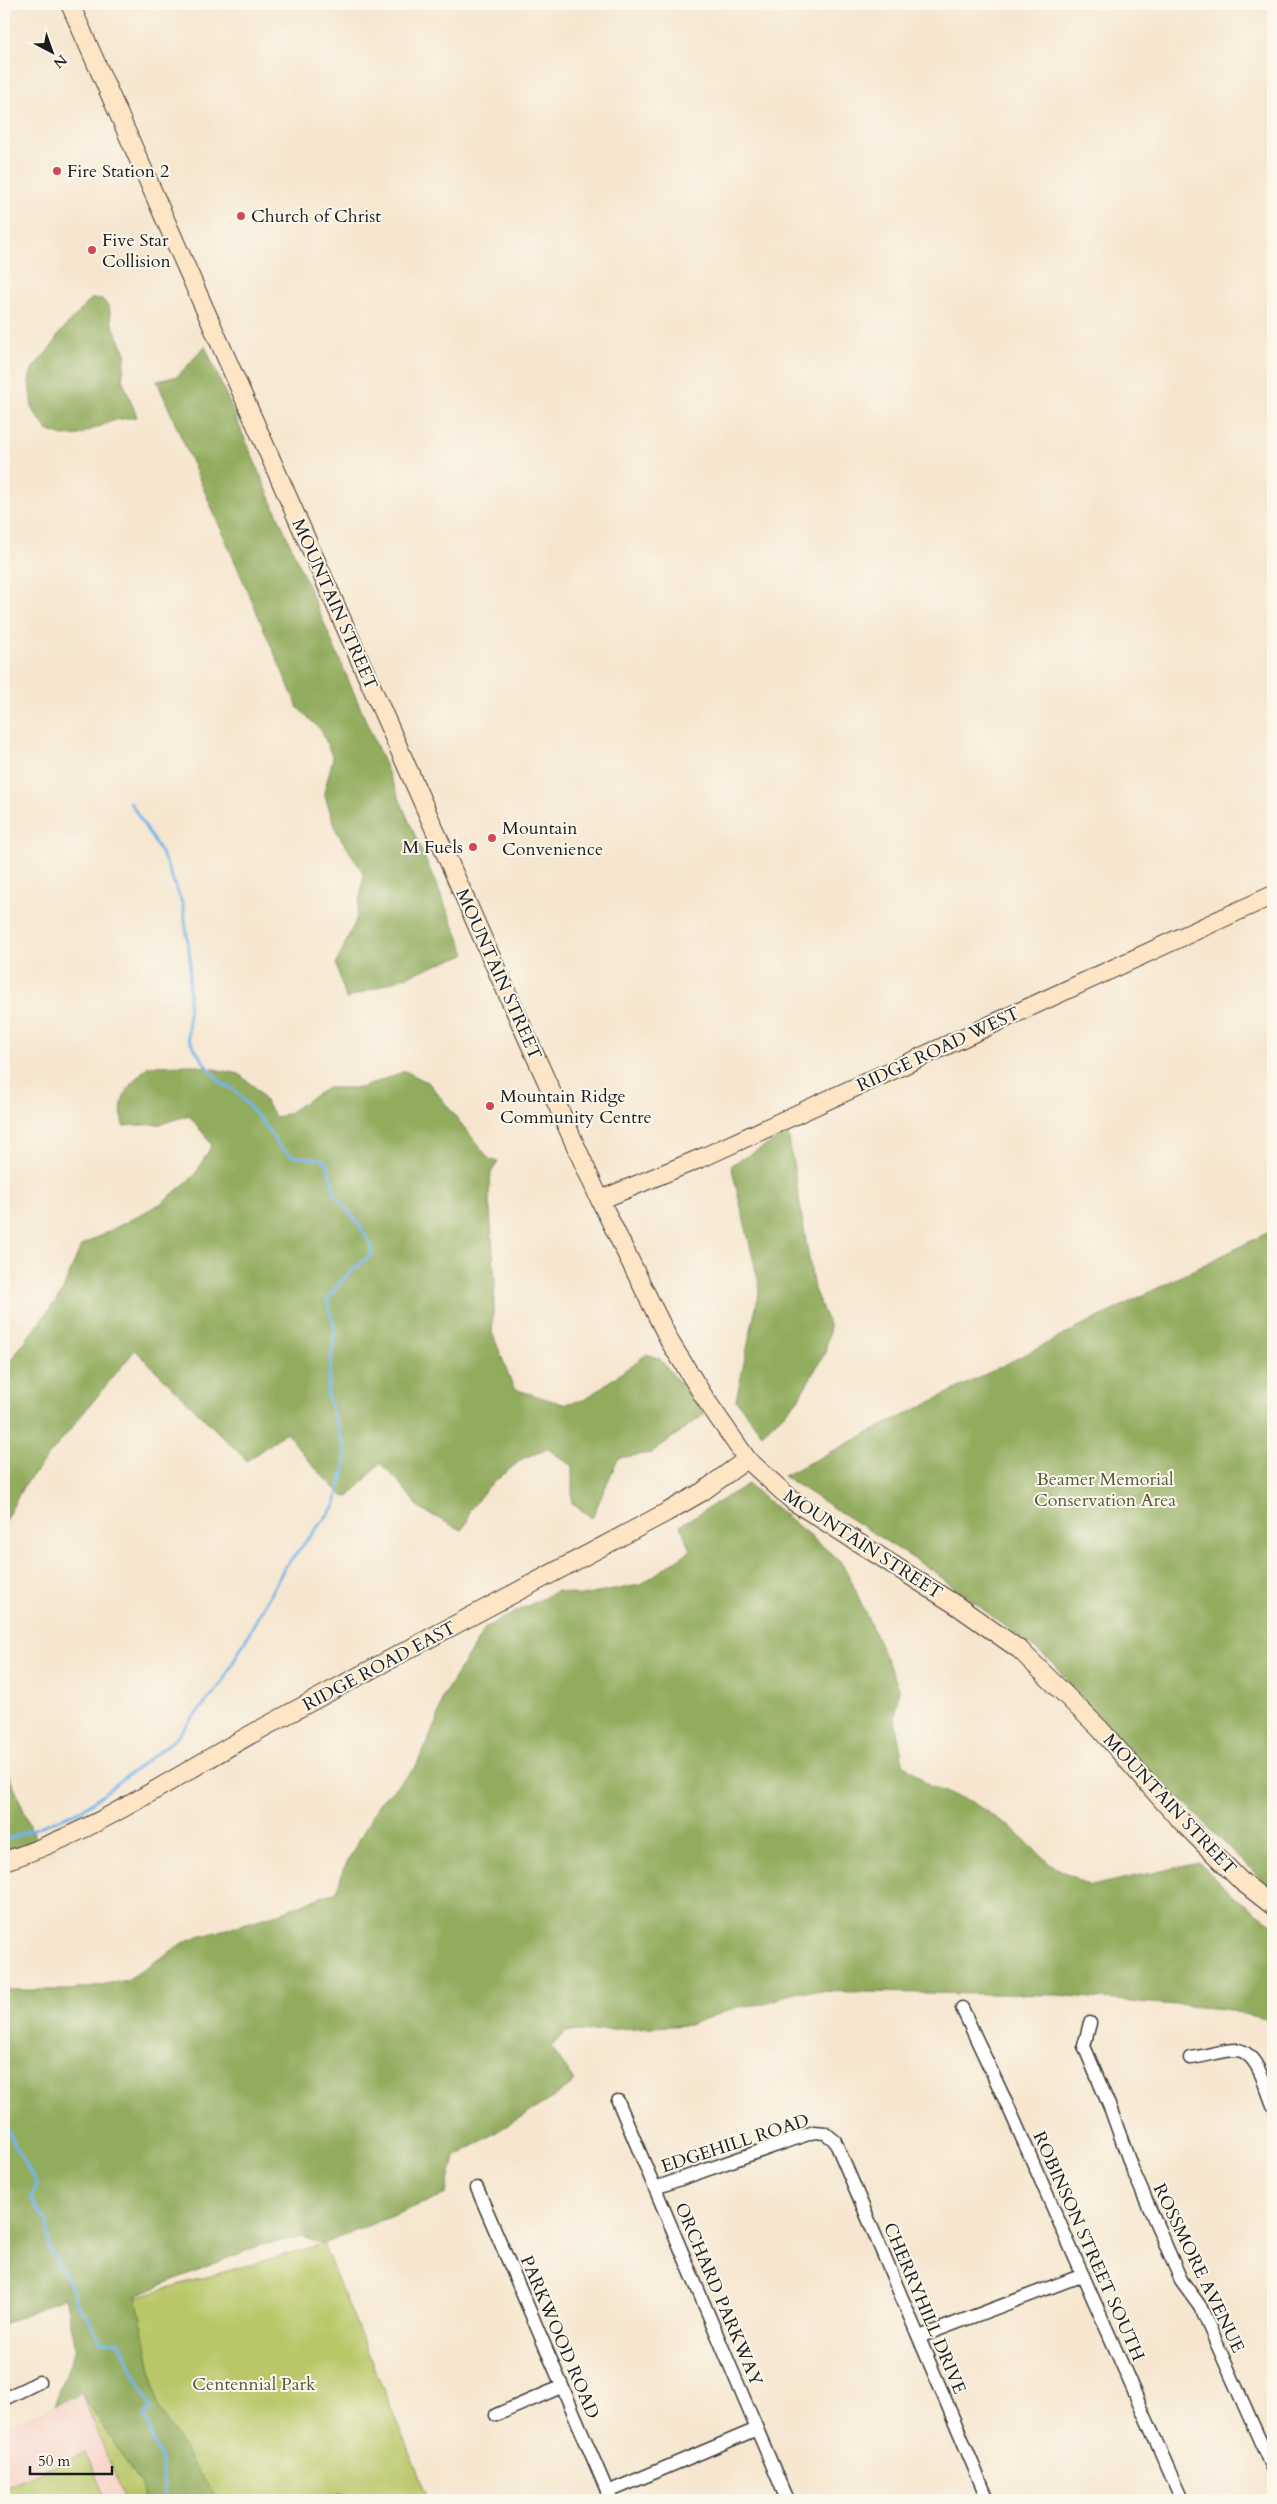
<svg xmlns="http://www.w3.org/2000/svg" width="1277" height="2504" viewBox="0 0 1277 2504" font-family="Cardo,serif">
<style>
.built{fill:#f7d1c7}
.green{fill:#b9c769;stroke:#6a7242}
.forest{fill:#92ac5d;stroke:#57643c}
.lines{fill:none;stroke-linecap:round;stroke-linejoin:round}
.stream{stroke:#73b4e7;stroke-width:3}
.minor-casing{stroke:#3d3a37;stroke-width:15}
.secondary-casing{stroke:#3d3a37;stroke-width:20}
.minor{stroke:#fff;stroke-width:12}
.secondary{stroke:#fde5c5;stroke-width:18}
.poi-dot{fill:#d1495b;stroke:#fbf7ec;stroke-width:2}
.labels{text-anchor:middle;stroke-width:4;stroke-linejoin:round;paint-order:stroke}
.poi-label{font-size:18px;fill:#1c1c1c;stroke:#fbf7ec;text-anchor:start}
.street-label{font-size:18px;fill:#1c1c1c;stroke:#fbf7ec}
.park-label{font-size:18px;fill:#535837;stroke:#fbf7ec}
</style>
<rect width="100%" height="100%" fill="#fbf7ec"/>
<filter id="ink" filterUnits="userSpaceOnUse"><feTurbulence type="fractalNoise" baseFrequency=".02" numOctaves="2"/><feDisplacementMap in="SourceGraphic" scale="10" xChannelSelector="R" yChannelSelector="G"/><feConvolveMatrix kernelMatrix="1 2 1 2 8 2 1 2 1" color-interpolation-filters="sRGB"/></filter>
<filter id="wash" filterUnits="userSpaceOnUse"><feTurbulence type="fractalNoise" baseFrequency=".0096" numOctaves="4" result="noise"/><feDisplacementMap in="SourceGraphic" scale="20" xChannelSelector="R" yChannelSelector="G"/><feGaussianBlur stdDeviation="1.12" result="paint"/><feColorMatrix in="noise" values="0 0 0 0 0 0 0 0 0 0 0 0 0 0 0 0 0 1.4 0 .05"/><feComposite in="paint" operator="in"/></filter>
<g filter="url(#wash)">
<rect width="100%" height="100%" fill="#f6e6cf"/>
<!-- built -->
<path class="built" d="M82 2394 125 2500H4V2426Z"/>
<!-- green -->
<path class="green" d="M323 2244 429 2500H125L82 2394 103 2306Z
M86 2453 106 2500H4V2487Z"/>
<!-- forest -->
<path class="forest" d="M91 299H102L109 307 112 324 126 353 122 379 137 417 115 420 79 435 63 436 47 430 32 409 29 381 32 369 53 345 58 335Z
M205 346 466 954 346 999 336 964 356 920 364 874 337 832 324 793 333 758 321 730 298 708 157 381 178 376Z
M193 1065 239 1074 257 1089 276 1118 288 1113 327 1088H361L405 1071 429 1083 490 1160 498 1161 491 1173 489 1196 495 1283 492 1332 514 1389 563 1404 584 1400 647 1354 660 1359 705 1414 651 1453 618 1458 592 1518 572 1503V1466L548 1449 522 1459 487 1488 469 1511 467 1523 461 1530 420 1509 398 1481 380 1463 349 1497 343 1496 313 1466 286 1432 247 1461 135 1350 23 1487 4 1523V1369L61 1294 81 1246 162 1203 195 1175 212 1145 189 1115 161 1124 123 1126C117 1095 128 1087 148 1066Z
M788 1133 814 1289 830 1327 825 1353 797 1401 762 1434 736 1400 760 1288 731 1165Z
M1273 1230V1891L1105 1725 1051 1661 933 1571 783 1476Z
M748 1484 840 1561 849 1576 899 1688 895 1719 903 1763 929 1786 972 1802 1012 1828 1051 1865 1090 1886 1199 1863 1236 1898 1273 1924V2021L1224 2009 1056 1995 798 1991 763 2004 737 2007 689 2025 565 2032 551 2047 575 2081 554 2097 455 2157 446 2194 323 2244 302 2237 261 2245 136 2295 159 2409 192 2463 216 2497 249 2500H144L142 2486 82 2394 54 2405 76 2348 65 2297 4 2324V1990H72L127 1980 188 1940 271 1916 337 1891 343 1870 379 1803 415 1768 437 1722 443 1696 486 1627 557 1591 581 1596 640 1585 691 1550 680 1525Z
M4 1763 38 1845 4 1855Z
M340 2493 358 2500H325Z"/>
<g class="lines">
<!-- stream -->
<path class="stream" d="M4 1841 82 1810 174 1740 222 1683 285 1567 335 1506 345 1468V1450L327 1395 335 1329 327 1300 342 1280 372 1254 371 1244 358 1223 335 1195 328 1165 322 1159 292 1156 279 1146 264 1124 234 1089 222 1084 205 1064 188 1038 190 958 183 905 163 856 130 802
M4 2105 7 2128 14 2143 37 2185 31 2198 47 2223 49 2248 74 2292 76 2304 90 2320 100 2342 119 2341 151 2409 144 2415 162 2463 165 2500"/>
</g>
</g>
<g filter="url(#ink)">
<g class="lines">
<!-- minor casing -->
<g class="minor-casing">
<path id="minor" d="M962 2008 1012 2115 1182 2500
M1090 2023 1084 2046 1111 2110 1131 2166 1181 2280 1200 2306 1273 2470
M1190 2058C1205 2057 1221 2050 1236 2050 1257 2050 1266 2089 1273 2105
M618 2101 787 2500
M477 2188 611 2500
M655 2188 814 2132 825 2133 835 2141 988 2500
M919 2337 1083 2275
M4 2399 39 2382
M496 2415 561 2387
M608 2492 757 2429"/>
</g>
<!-- secondary casing -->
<g class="secondary-casing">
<path id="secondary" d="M70 4 498 973 600 1200 670 1342 706 1400 747 1459 793 1501 956 1605 1020 1650 1100 1729 1177 1817 1241 1881 1273 1906
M600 1200 706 1156 1273 895
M4 1861C96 1832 175 1776 259 1730 394 1656 531 1585 667 1512L702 1492 747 1459"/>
</g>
<!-- minor -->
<use href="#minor" class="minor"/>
<!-- secondary -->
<use href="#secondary" class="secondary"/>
</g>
</g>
<!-- markers -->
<g class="poi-dot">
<circle cx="57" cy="171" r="5"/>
<circle cx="241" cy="216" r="5"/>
<circle cx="92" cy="250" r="5"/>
<circle cx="492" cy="838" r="5"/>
<circle cx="473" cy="847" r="5"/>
<circle cx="490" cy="1106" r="5"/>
</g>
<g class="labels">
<!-- poi labels -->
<g class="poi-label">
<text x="67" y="177">Fire Station 2</text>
<text x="251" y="222">Church of Christ</text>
<text x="102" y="246">Five Star<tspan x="102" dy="21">Collision</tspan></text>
<text x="502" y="834">Mountain<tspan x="502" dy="21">Convenience</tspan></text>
<text x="463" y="853" text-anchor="end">M Fuels</text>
<text x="500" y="1102">Mountain Ridge<tspan x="500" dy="21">Community Centre</tspan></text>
</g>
<!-- street labels -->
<g class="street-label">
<text transform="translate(335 604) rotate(66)" y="6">MOUNTAIN STREET</text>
<text transform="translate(499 974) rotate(66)" y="6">MOUNTAIN STREET</text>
<text transform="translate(938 1049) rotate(-25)" y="6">RIDGE ROAD WEST</text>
<text transform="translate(863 1544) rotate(33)" y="6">MOUNTAIN STREET</text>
<text transform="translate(379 1666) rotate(-28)" y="6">RIDGE ROAD EAST</text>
<text transform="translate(1170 1804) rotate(47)" y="6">MOUNTAIN STREET</text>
<text transform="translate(735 2143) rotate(-18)" y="6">EDGEHILL ROAD</text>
<text transform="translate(1089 2246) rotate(66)" y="6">ROBINSON STREET SOUTH</text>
<text transform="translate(1199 2268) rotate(64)" y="6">ROSSMORE AVENUE</text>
<text transform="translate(719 2294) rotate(67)" y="6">ORCHARD PARKWAY</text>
<text transform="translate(925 2308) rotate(67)" y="6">CHERRYHILL DRIVE</text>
<text transform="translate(560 2337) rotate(67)" y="6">PARKWOOD ROAD</text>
</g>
<!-- park labels -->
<g class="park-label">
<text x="1105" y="1485">Beamer Memorial<tspan x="1105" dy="21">Conservation Area</tspan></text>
<text x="254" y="2390">Centennial Park</text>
</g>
</g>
<!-- margin -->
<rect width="1277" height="2504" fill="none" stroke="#fbf7ec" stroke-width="20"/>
<!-- north arrow -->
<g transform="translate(52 52) rotate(139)" stroke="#fbf7ec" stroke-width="4" paint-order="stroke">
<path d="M0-4L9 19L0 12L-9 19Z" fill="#1c1c1c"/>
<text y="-8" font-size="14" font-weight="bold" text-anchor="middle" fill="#1c1c1c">N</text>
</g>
<!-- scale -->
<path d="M30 2466v8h82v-8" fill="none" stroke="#1c1c1c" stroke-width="2.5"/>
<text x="38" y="2466" font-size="15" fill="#1c1c1c" stroke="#fbf7ec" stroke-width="4" paint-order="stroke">50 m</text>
</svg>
